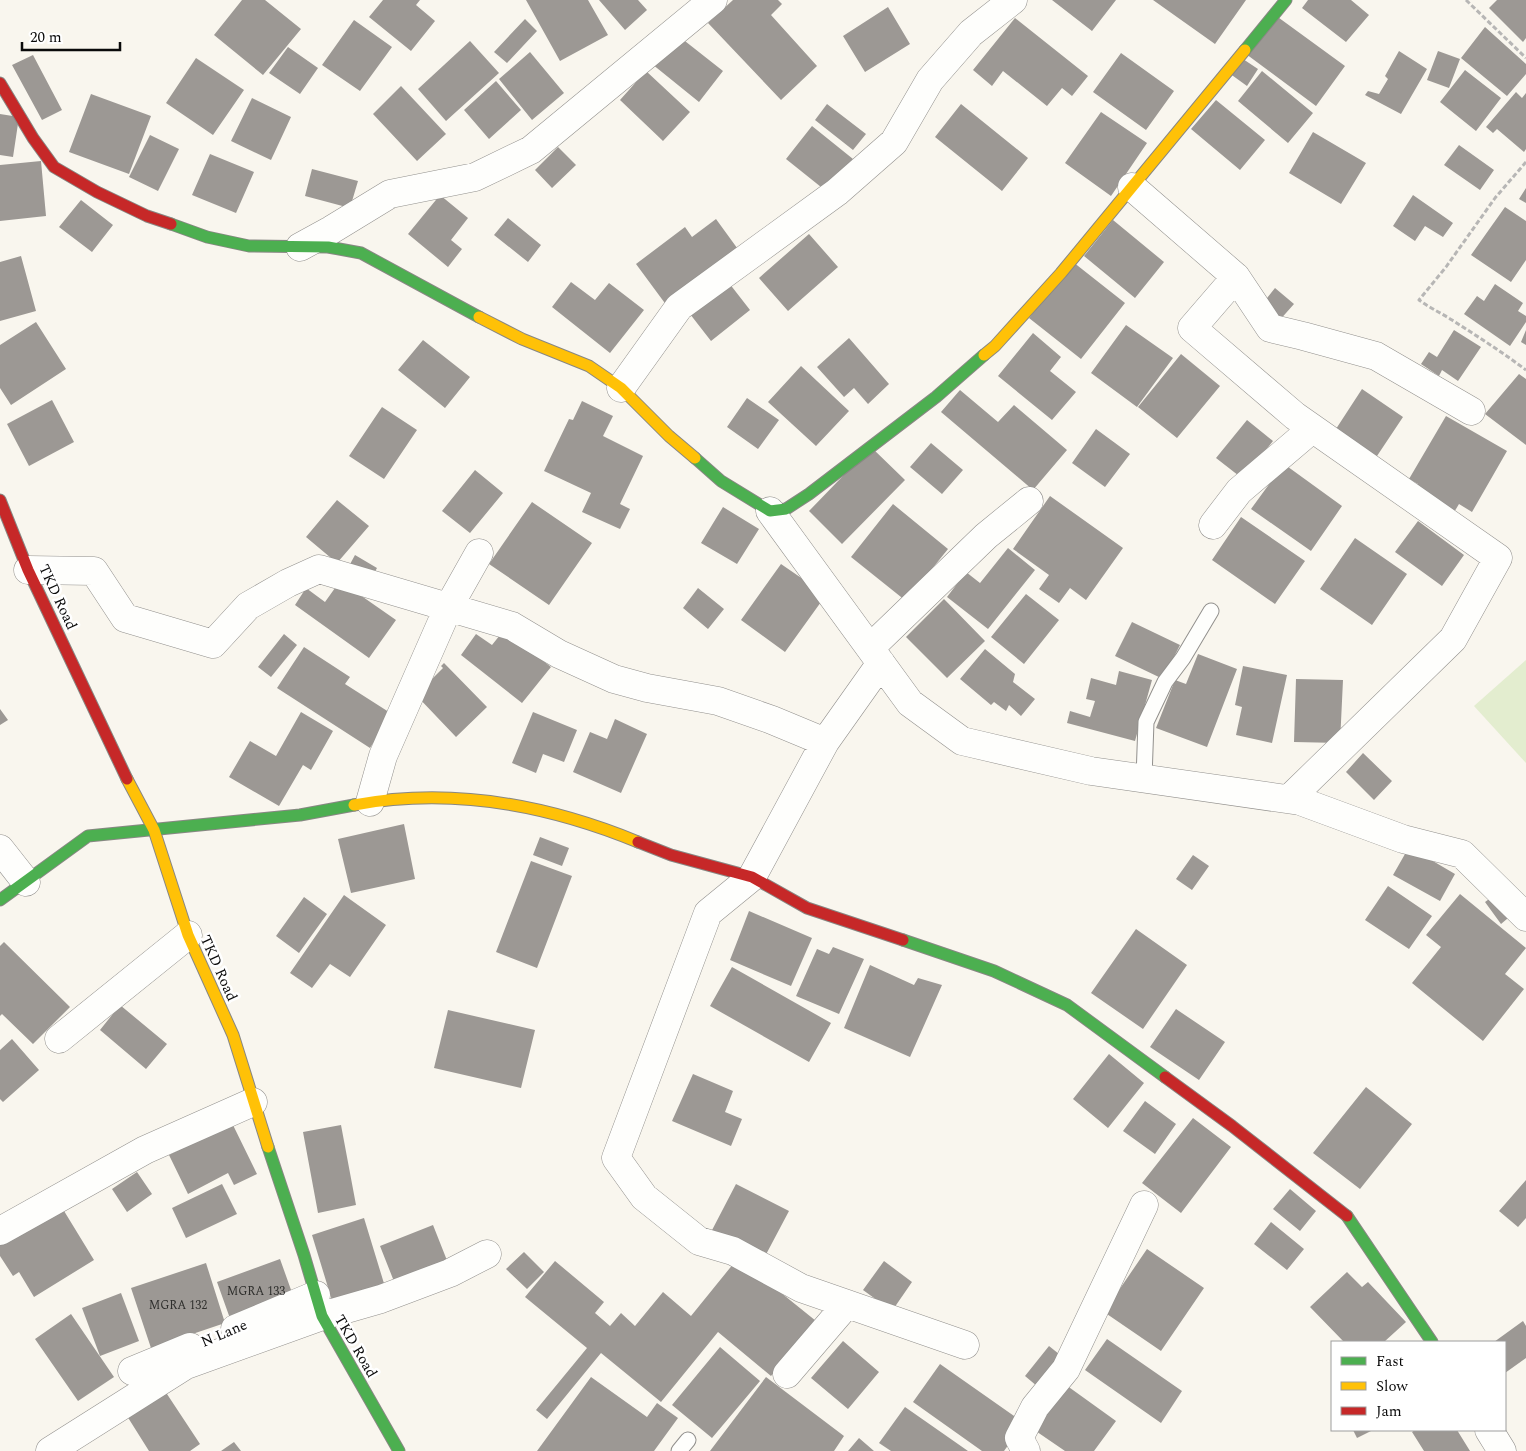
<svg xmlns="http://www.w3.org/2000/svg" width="1526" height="1451" viewBox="0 0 1526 1451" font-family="Spectral,serif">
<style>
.green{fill:#e3edcf}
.building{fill:#9c9894}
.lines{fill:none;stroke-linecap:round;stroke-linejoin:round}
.lane-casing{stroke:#92908d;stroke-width:17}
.street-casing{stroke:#92908d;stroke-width:29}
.fast-casing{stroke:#888783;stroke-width:13}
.slow-casing{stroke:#888783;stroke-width:13}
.jam-casing{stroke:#888783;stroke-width:13}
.path{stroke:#b7b6b5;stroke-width:3;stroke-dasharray:5 2.5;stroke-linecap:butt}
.lane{stroke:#fefefc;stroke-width:15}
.street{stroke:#fefefc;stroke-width:28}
.fast{stroke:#4caf50;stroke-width:11}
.slow{stroke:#ffc107;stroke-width:11}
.jam{stroke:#c62828;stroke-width:11}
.labels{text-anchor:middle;stroke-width:5;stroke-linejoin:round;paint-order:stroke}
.number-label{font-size:12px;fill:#2e2e2c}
.street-label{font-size:15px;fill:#0a0a0a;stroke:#fff}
</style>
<rect width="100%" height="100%" fill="#f9f6ee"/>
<!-- green -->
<path class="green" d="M1526 660V763L1474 706Z"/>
<!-- building -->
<path class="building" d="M242 0H265L301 29 263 75 214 35Z
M383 0H420L416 5 435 21 411 51 369 17Z
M526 0H588L608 35 560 61Z
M599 0H638L647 10 625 30Z
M733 0H778L782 4 771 15 817 66 781 100 708 23Z
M1052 0H1116L1092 31Z
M1153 0H1246L1215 44Z
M1308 0H1351L1369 15 1346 42 1302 8Z
M1497 0H1526V38L1523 42 1489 8Z
M888 7 910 44 865 72 843 36Z
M1275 15 1345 66 1316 106 1246 54Z
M1015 18 1088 76 1072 96 1062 88 1047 106 1003 71 992 86 973 70Z
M525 19 537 31 507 63 494 52Z
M354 20 392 47 360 91 322 65Z
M1485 27 1526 64V74L1507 96 1461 58Z
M676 34 723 71 699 102 652 64Z
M470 41 499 73 446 121 418 89Z
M288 47 318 68 300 94 269 73Z
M1399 51 1427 69 1401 114 1365 95 1368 91 1379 94 1388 79 1385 76Z
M1438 51 1460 59 1449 88 1427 80Z
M530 52 564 93 532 120 499 79Z
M1121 53 1174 91 1146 130 1093 92Z
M33 55 62 110 42 120 12 65Z
M1240 57 1258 69 1247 86 1229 73Z
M196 58 244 90 213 135 166 103Z
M1465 70 1501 98 1476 131 1440 102Z
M646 71 690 112 663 141 620 100Z
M1262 71 1313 113 1288 143 1238 101Z
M496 81 521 110 489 139 464 110Z
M401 86 446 134 417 161 373 114Z
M1516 92 1522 98 1526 93V149L1524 152 1497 129 1493 133 1486 127Z
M91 94 151 116 129 174 69 152Z
M252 98 291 117 271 160 231 141Z
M1216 100 1265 140 1240 170 1191 129Z
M827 104 866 134 853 150 815 120Z
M961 104 1028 158 1002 191 935 137Z
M1101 112 1147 143 1111 196 1065 163Z
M0 114 19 117 13 157 0 155Z
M812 126 853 159 826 191 786 159Z
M1313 132 1366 163 1341 204 1289 173Z
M150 135 179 149 158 191 129 177Z
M1459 145 1494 170 1480 190 1444 165Z
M558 147 576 165 552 188 535 170Z
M210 154 254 172 236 213 192 195Z
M41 161 46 216 0 221V165Z
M312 169 358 181 350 208 305 196Z
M1526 188V203L1519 199Z
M440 195 468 218 451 240 462 249 448 267 408 234Z
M1413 195 1453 223 1443 237 1425 226 1415 241 1393 226Z
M81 200 113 225 92 252 59 227Z
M1505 207 1526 221V260L1511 282 1471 255Z
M508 218 541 245 528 262 494 235Z
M716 219 740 252 667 306 636 264 685 227 692 237Z
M1113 220 1164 262 1135 298 1084 256Z
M809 234 838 267 788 311 759 278Z
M21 256 36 311 0 321V262Z
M1073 262 1125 303 1081 359 1029 318Z
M571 282 595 300 609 283 644 310 610 353 552 307Z
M729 283 750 310 711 341 690 314Z
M1495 284 1523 303 1518 311 1526 316V322L1510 346 1464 314 1477 296 1484 301Z
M1275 288 1294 304 1278 322 1260 307Z
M36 322 66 369 11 405 0 388V345Z
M1126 325 1173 358 1137 407 1091 373Z
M1454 330 1481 347 1458 381 1442 370 1439 376 1421 364 1429 352 1437 357Z
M1526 330V345L1521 342Z
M1033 333 1061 357 1050 371 1076 392 1052 420 998 376Z
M849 338 889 384 868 404 854 388 844 397 817 367Z
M423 340 470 377 445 408 398 370Z
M1181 354 1220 386 1177 438 1138 407Z
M801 366 849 411 816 446 768 402Z
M1519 374 1526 379V445L1485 414Z
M1362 389 1403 417 1375 459 1334 432Z
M960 390 998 422 1014 405 1067 450 1033 490 941 412Z
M747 398 779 420 758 449 727 427Z
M52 400 74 442 29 466 7 424Z
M582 401 613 416 603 436 643 456 620 504 630 509 620 529 582 512 591 493 544 471 569 419 573 420Z
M382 407 417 430 384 479 349 456Z
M1446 416 1507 451 1472 512 1459 504 1453 514 1414 492 1418 484 1409 479Z
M1247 420 1273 441 1243 479 1216 458Z
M1096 429 1130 454 1105 487 1072 463Z
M931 443 963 470 942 494 910 467Z
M871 447 905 480 842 544 809 511Z
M1284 464 1342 506 1311 551 1251 509Z
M475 470 503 493 470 533 442 511Z
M1050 496 1123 548 1086 600 1070 588 1059 603 1039 589 1049 575 1013 549Z
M337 500 369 526 337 563 306 537Z
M532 502 592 543 549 605 489 564Z
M893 504 948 549 906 601 851 557Z
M723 507 759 529 737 564 701 543Z
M1241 517 1305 561 1275 604 1212 560Z
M1418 521 1464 555 1442 586 1395 552Z
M1355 538 1407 574 1372 625 1320 589Z
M1008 548 1035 570 988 629 947 597 966 572 980 583Z
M355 555 377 568 371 579 349 566Z
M781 564 826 595 785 652 741 620Z
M340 581 396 620 369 658 295 605 306 588 325 602Z
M698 588 724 609 708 629 683 608Z
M1026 594 1059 620 1024 664 991 637Z
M944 599 985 641 947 678 906 637Z
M1132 622 1180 645 1163 679 1115 656Z
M504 630 551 667 522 703 461 655 476 634 492 645Z
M284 634 297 645 271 677 258 667Z
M304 647 350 677 345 684 392 714 370 748 277 688Z
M985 649 1015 674 1013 682 1035 699 1021 716 1009 705 1006 711 994 702 991 705 960 679Z
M1198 654 1237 669 1207 747 1156 728 1175 680 1186 684Z
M444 663 487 707 456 737 416 695 443 668 441 666Z
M1243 666 1287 675 1272 743 1236 735 1242 707 1235 705Z
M1119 671 1152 680 1135 741 1067 723 1070 711 1090 717 1095 701 1086 699 1091 678 1116 685Z
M1296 679 1343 680 1340 743 1294 742Z
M0 709 8 720 0 725Z
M301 712 333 731 311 770 303 765 279 806 229 777 250 741 276 756Z
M533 712 577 730 564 762 543 754 536 773 512 763Z
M615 719 647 734 621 793 573 772 590 732 607 739Z
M1363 753 1392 781 1374 800 1346 772Z
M404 824 415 879 351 893 338 839Z
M540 837 569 848 562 866 533 855Z
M1409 847 1455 874 1440 901 1393 875Z
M1193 855 1209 866 1192 890 1176 879Z
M531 861 572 876 537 968 496 952Z
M1388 886 1432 916 1409 949 1365 920Z
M1499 892 1514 913 1501 924 1485 902Z
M1460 894 1526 948 1505 974 1524 989 1483 1041 1412 983 1441 947 1426 935Z
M344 895 386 925 350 977 330 964 312 988 290 973Z
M304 897 327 914 299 953 276 936Z
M749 911 812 938 791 986 730 960Z
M1136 929 1187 965 1143 1029 1091 993Z
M4 942 70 1007 33 1044 2 1014 0 1016V946Z
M833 947 864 959 839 1014 796 996 817 949 829 954Z
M870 965 914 985 918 978 942 985 910 1057 844 1028Z
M732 967 831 1023 809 1062 710 1006Z
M120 1005 167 1044 146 1069 100 1030Z
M1176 1009 1225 1042 1199 1080 1150 1047Z
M448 1010 535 1030 521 1088 434 1068Z
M12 1039 39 1070 3 1102 0 1099V1050Z
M1109 1054 1144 1083 1108 1128 1073 1099Z
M693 1074 733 1091 725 1112 742 1119 731 1146 672 1121Z
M1366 1087 1412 1124 1360 1189 1313 1153Z
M1145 1101 1176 1124 1155 1154 1123 1131Z
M1193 1118 1231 1147 1181 1213 1142 1183Z
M232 1123 257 1174 234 1185 228 1173 188 1194 169 1155Z
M341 1125 356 1205 318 1213 303 1132Z
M137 1172 152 1194 127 1212 112 1189Z
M1526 1180V1218L1518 1227 1499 1211Z
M222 1184 237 1214 186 1238 172 1208Z
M736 1184 789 1211 762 1262 710 1234Z
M1290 1189 1316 1211 1300 1231 1273 1209Z
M61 1206 94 1260 34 1297 19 1272 13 1276 0 1256V1245Z
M364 1218 386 1290 334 1307 312 1235Z
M1271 1222 1304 1249 1287 1270 1254 1244Z
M433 1225 450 1268 397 1289 380 1246Z
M1147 1249 1204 1288 1161 1351 1104 1312Z
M524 1252 544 1272 527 1289 506 1269Z
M738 1258 816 1321 771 1376 718 1332 661 1402 601 1353 547 1419 536 1410 587 1348 525 1297 555 1261 604 1302 595 1313 610 1326 621 1313 635 1326 663 1292 691 1316Z
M280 1259 295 1301 232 1324 217 1282Z
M884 1261 912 1282 892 1311 863 1290Z
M206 1263 225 1323 151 1348 131 1288Z
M1347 1272 1362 1287 1368 1282 1406 1322 1384 1342H1344L1310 1307Z
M121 1293 139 1341 100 1356 82 1308Z
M71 1314 114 1377 78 1401 35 1339Z
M1523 1321 1526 1326V1358L1505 1373V1342H1494Z
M1107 1339 1182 1391 1161 1423 1085 1370Z
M843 1341 879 1372 848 1409 811 1378Z
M1049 1346 1069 1362 1044 1392 1025 1376Z
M720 1347 760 1381 712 1438 672 1405Z
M940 1364 1024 1423 1004 1451H982L913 1402Z
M591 1377 647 1417 657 1403 678 1418 654 1451H537Z
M766 1377 844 1436 834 1451H710Z
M1059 1380 1116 1421 1094 1451H1065L1027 1425Z
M165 1391 200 1444 190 1451H149L127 1416Z
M905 1407 968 1451H891L879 1443Z
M1353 1430H1373L1357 1438Z
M1415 1430H1457L1470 1451H1424L1412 1432Z
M859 1438 874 1451H848Z
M234 1442 241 1451H221Z"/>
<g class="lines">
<!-- lane casing -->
<g class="lane-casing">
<path id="lane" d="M1144 778 1146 722 1165 682 1183 658 1211 611
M679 1451 688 1440"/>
</g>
<!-- street casing -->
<g class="street-casing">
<path id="street" d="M1132 187 1236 277 1192 328 1295 416 1498 558 1453 639 1289 799
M300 247 331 230 390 194 475 177 531 150 713 0
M1236 277 1270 328 1303 336 1376 356 1471 411
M621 388 679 307 837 192 894 142 930 80 971 33 1013 0
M770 511 910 703 962 741 1091 771 1300 801 1403 839 1462 854 1526 917
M1213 525 1239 491 1312 429
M28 570 94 571 125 618 213 644 248 606 288 583 319 569 512 626 559 654 614 679 647 688 718 701 772 720 825 742
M870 648 986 536 1029 501
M881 663 825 742 752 877 708 913 616 1158 644 1197 699 1241 733 1251 801 1288 965 1345
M370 802 383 756 448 608 479 553
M0 849 26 882
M59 1039 188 935
M0 1231 145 1150 253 1102
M235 1329 316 1295
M132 1371 190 1347
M787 1374 847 1304
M1489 1430 1502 1451
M50 1451 186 1365 322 1316 381 1299 450 1273 487 1254
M1026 1451 1019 1438 1035 1407 1066 1369 1144 1205"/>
</g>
<!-- fast casing -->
<g class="fast-casing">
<path id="fast" d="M1245 50 1286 0
M171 224 207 237 249 246 328 247 361 253 479 317
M695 458 721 481 770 511 786 509 809 494 936 397 984 355
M0 900 88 836 300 815 354 805
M903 940 994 971 1067 1005 1165 1077
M268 1147 304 1255 322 1316 399 1451
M1347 1216 1432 1342"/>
</g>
<!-- slow casing -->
<g class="slow-casing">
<path id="slow" d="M479 317 522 339 589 366 621 388 669 436 695 458
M984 355 995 346 1061 273 1245 50
M127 779 154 830 188 935 233 1035 268 1147
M354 805C450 787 548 805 638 842"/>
</g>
<!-- jam casing -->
<g class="jam-casing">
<path id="jam" d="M0 83 33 138 54 167 97 192 147 216 171 224
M0 500 28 570 127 779
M638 842 671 855 752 877 807 908 903 940
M1165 1077 1232 1126 1347 1216"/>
</g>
<!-- path -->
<path class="path" d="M1466 0 1526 58
M1526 162 1495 198 1446 267 1419 300C1430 308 1441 313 1452 320 1477 336 1502 352 1526 370"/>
<!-- lane -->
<use href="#lane" class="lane"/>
<!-- street -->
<use href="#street" class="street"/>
<!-- fast -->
<use href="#fast" class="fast"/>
<!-- slow -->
<use href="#slow" class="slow"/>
<!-- jam -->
<use href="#jam" class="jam"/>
</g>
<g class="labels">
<!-- number labels -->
<g class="number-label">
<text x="256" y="1295">MGRA 133</text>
<text x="178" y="1309">MGRA 132</text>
</g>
<!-- street labels -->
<g class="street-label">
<text transform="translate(58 597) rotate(65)" y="5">TKD Road</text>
<text transform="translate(219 968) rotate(66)" y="5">TKD Road</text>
<text transform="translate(224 1333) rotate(-23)" y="5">N Lane</text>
<text transform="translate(356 1346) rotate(60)" y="5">TKD Road</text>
</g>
</g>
<!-- legend -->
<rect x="1331" y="1341" width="175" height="90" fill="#ffffff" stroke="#9d9d9d"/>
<rect x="1341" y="1357" width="25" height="8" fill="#4caf50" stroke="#9d9d9d"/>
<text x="1376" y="1366" font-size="15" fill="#0a0a0a">Fast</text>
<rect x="1341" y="1382" width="25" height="8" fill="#ffc107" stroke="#9d9d9d"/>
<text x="1376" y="1391" font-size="15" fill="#0a0a0a">Slow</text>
<rect x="1341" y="1407" width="25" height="8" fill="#c62828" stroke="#9d9d9d"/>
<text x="1376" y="1416" font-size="15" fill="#0a0a0a">Jam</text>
<!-- scale -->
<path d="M22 42v8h98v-8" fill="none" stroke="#0a0a0a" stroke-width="2.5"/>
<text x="30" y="42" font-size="15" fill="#0a0a0a" stroke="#ffffff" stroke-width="4" paint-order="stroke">20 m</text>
</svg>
